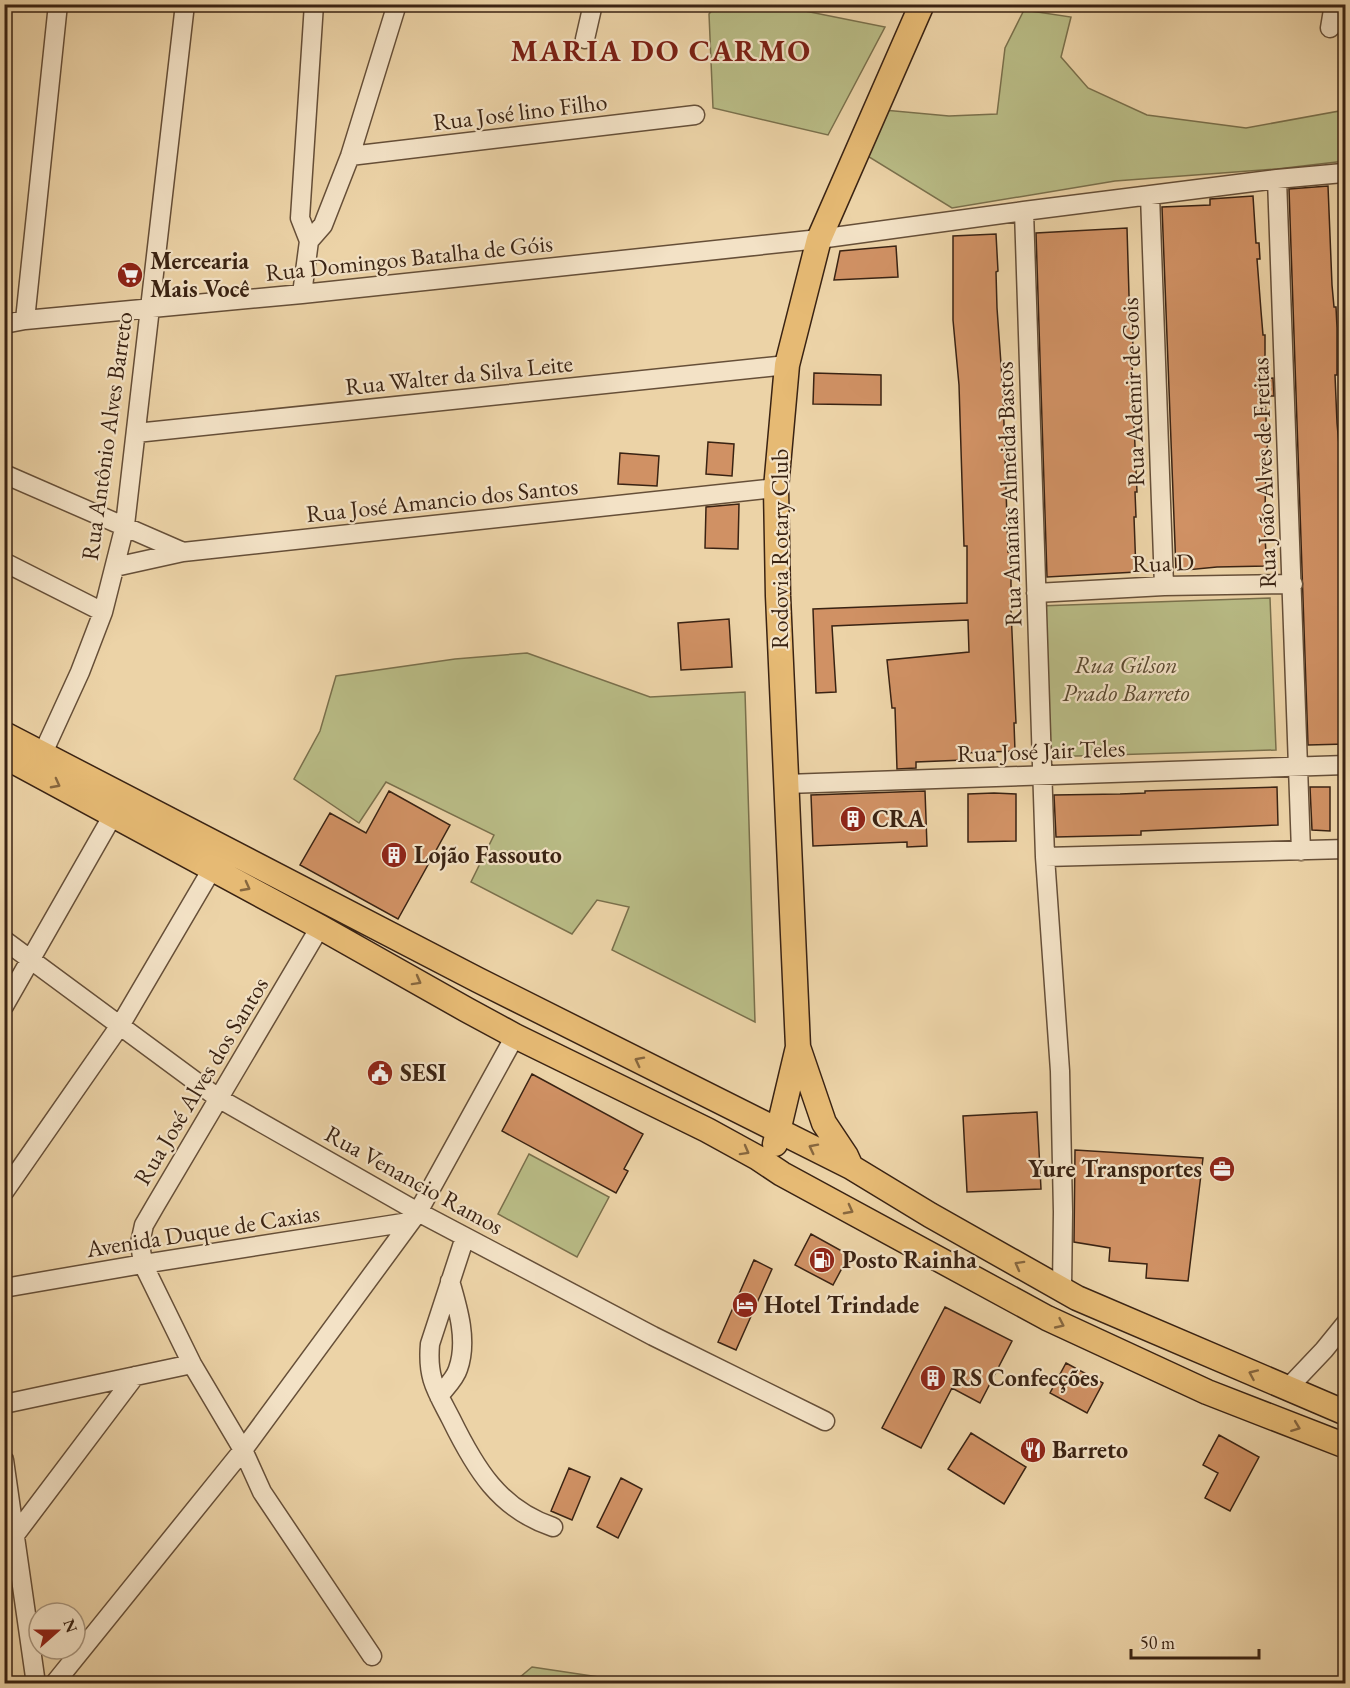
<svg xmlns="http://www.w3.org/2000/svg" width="1350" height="1688" viewBox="0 0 1350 1688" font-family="'EB Garamond',serif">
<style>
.green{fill:#b9bc86;stroke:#7a704c;stroke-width:1.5}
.building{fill:#d09164;stroke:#3a2313;stroke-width:1.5}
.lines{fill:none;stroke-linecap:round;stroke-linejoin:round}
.minor-casing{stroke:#664f38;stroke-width:21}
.major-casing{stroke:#3a2313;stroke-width:27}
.minor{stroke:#f3e2c6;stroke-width:18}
.major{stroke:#e6ba74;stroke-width:24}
.oneway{stroke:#87673f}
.labels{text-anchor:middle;stroke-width:4.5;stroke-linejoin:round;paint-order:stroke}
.street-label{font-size:24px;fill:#3a2313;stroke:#f3e2c6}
.poi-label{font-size:24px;font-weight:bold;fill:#3a2313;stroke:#f3e2c6;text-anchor:start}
.park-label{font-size:24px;font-style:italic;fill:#5a4930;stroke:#f3e2c6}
.district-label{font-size:30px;font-weight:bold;letter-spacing:1.5px;fill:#7a1f14;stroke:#f3e2c6}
</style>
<rect width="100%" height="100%" fill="#ecd3a7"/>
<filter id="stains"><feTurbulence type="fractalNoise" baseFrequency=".00333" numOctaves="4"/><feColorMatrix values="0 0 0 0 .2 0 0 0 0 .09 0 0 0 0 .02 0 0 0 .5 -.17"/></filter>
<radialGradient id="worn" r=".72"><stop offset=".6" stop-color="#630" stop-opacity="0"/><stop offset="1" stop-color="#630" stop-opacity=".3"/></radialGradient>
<!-- green -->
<path class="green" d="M716 5H775L885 27 828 135 713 108 709 14Z
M1024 10 1071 17 1061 57 1088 88 1147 115 1246 128 1345 110V161L1277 169 1115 181 952 208 861 152 884 110 949 116 997 114 1005 48Z
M1270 598 1276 750 1044 757 1038 606Z
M527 653 650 697 745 692 755 1022 612 950 629 907 597 900 572 934 471 882 494 835 386 782 359 823 294 779 320 731 336 676 455 659Z
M529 1154 609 1197 577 1257 498 1214Z
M532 1667 639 1683H513Z"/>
<!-- building -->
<path class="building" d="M1328 186 1332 285 1334 307H1336L1337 328V375H1335L1337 423 1343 490 1346 744 1308 745 1289 189Z
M1253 196 1256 243H1259L1260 259H1257L1261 311 1263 335H1265V379L1273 378 1274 396H1265L1268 464H1266L1265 510H1263L1267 566 1217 567 1176 571 1162 207 1210 205V199Z
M1127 228 1129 295 1133 334 1132 378 1137 492H1135L1136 517H1134L1136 572 1047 577 1036 233Z
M996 234 998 271 996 272 997 308 1003 392 1008 552 1011 551V610L1016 723H1014L1015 751 964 753V760L916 762V768L897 769 895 708H892L887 660 969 652 968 620 832 626 836 692 816 693 813 609 967 603V546H964L959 385 953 320V236Z
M896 246 898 277 834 280 840 251Z
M814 373 881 375V405L813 404Z
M708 442 734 444 732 476 706 474Z
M620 453 659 456 657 486 618 484Z
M739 504 738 549 705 548 706 507Z
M729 619 732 667 681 670 678 623Z
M1277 787 1278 825 1141 831V835L1056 837 1054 795 1120 794 1145 793V791Z
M1310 787H1330V831L1312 830Z
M389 791 450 825 398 919 300 865 330 813 366 833Z
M925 791 927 846 907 847V842L813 846 811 795Z
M994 793 1016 794V841L968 842V794Z
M532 1074 643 1134 624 1169 628 1171 616 1193 502 1131Z
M1037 1112 1041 1189 967 1192 963 1116Z
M1075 1150 1203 1158 1188 1281 1146 1278 1147 1264 1109 1261 1110 1248 1074 1242Z
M811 1234 849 1255 833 1285 795 1265Z
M754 1260 772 1269 736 1350 718 1342Z
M945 1307 1012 1341 980 1403 952 1388 921 1448 882 1428Z
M1066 1363 1103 1383 1087 1413 1050 1393Z
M971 1433 1026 1467 1004 1504 948 1469Z
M1219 1435 1259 1457 1230 1511 1205 1498 1218 1473 1203 1465Z
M569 1468 590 1477 572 1520 551 1511Z
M621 1478 642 1489 618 1538 597 1527Z"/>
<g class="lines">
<!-- minor casing -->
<g class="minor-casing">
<path id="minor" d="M1330 28 1334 4
M585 39 593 4
M350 156 695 115
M1277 179 1301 851
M1150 195 1164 586
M1024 211 1045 857 1060 1071 1063 1212 1062 1289
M309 241 300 218 314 4
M302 294 309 241 323 225 350 156 397 4
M25 320 58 4
M4 324 25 320 302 294 819 239 1024 211 1277 179 1343 173
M136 433 787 365
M4 474 183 552
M4 562 103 612
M115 567 183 552 776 488
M1036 593 1164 586 1293 584
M42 755 80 672 103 612 125 525 185 4
M786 784 1346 765
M1045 857 1346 849
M320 927 155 1206 144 1225 140 1243 143 1264 192 1364 243 1450 262 1492 372 1656
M4 940 218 1098 418 1212 653 1336 825 1421
M4 1006 113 815
M4 1192 121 1024 212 869
M465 1237 430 1344C427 1378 436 1390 451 1419 475 1468 499 1509 553 1527
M4 1288 143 1264 409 1222
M1287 1389 1324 1350 1346 1323
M439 1396C445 1388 455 1379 458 1369 468 1341 458 1308 450 1281
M4 1404 192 1364
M4 1460 36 1684
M15 1535 135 1376
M54 1684 243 1450 418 1212 515 1036"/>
</g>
<!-- major casing -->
<g class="major-casing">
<path id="major" d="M4 734 478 980 851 1167 930 1215 1077 1298 1346 1413
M4 756 320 927 467 1010 515 1036 707 1130 758 1158 782 1174 1047 1318 1207 1392 1346 1446
M775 1144 798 1047
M851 1167 846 1156 824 1123 798 1047 778 596 776 488 787 365 819 239 922 4"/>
</g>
<!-- minor -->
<use href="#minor" class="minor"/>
<!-- major -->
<use href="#major" class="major"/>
</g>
<!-- one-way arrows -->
<defs><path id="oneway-chevron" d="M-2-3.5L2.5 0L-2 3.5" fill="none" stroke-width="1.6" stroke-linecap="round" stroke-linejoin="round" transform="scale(1.5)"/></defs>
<g class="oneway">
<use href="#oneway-chevron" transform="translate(56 784) rotate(28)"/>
<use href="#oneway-chevron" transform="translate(246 887) rotate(28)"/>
<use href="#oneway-chevron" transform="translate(417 981) rotate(29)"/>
<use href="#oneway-chevron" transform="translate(639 1061) rotate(-153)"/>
<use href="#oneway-chevron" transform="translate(813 1148) rotate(-153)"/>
<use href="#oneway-chevron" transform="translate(745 1151) rotate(29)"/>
<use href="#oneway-chevron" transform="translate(849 1210) rotate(28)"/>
<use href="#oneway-chevron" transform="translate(1019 1265) rotate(-151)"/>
<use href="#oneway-chevron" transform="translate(1060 1324) rotate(25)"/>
<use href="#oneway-chevron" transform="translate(1253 1374) rotate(-156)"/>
<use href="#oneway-chevron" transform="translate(1296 1427) rotate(21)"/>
</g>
<!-- icons -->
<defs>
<g id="supermarket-disc" transform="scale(1.35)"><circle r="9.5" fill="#8f2418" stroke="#f3e2c6"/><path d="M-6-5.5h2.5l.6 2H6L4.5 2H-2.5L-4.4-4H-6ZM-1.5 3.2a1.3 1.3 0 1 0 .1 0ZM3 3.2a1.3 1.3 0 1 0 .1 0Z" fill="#fff"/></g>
<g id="building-disc" transform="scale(1.35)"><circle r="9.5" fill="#8f2418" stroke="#f3e2c6"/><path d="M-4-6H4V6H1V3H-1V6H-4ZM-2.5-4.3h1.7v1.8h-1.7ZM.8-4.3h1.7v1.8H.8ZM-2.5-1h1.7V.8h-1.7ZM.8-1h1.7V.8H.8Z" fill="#fff"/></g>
<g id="civic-disc" transform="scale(1.35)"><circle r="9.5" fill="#8f2418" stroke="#f3e2c6"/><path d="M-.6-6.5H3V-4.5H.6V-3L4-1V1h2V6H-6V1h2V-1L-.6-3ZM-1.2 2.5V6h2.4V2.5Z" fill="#fff"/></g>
<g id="office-disc" transform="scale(1.35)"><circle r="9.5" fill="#8f2418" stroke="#f3e2c6"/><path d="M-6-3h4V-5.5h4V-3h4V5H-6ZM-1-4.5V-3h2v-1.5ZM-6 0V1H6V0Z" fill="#fff"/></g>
<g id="fuel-disc" transform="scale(1.35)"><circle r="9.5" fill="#8f2418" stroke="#f3e2c6"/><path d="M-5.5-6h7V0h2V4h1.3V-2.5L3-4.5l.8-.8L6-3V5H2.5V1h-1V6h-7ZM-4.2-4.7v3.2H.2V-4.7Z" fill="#fff"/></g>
<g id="hotel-disc" transform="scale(1.35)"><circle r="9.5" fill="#8f2418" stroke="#f3e2c6"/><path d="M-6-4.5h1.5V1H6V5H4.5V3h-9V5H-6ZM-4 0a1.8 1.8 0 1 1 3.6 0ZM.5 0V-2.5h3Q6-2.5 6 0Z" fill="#fff"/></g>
<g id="restaurant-disc" transform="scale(1.35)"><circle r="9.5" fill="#8f2418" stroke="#f3e2c6"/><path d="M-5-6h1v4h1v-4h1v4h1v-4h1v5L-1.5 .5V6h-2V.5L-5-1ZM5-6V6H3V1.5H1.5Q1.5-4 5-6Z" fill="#fff"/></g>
</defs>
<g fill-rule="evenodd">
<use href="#supermarket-disc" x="130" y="275"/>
<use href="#building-disc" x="853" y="819"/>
<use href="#building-disc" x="394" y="855"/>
<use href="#civic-disc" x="380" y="1073"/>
<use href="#office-disc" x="1222" y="1169"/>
<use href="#fuel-disc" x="822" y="1260"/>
<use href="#hotel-disc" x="745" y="1305"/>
<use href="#building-disc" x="933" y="1378"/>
<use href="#restaurant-disc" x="1033" y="1450"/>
</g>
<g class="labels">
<!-- street labels -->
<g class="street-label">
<text transform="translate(520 112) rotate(-7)" y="8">Rua José lino Filho</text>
<text transform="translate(409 258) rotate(-6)" y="8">Rua Domingos Batalha de Góis</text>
<text transform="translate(459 375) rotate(-6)" y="8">Rua Walter da Silva Leite</text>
<text transform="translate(1133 392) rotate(-92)" y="8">Rua Ademir de Gois</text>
<text transform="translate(107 436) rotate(-82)" y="8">Rua Antônio Alves Barreto</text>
<text transform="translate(1264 473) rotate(-92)" y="8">Rua João Alves de Freitas</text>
<text transform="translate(1009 494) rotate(-92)" y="8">Rua Ananias Almeida Bastos</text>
<text transform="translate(442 500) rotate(-6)" y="8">Rua José Amancio dos Santos</text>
<text transform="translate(780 549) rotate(-90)" y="8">Rodovia Rotary Club</text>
<text transform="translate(1163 563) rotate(-2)" y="8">Rua D</text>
<text transform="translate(1041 751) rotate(-2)" y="8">Rua José Jair Teles</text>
<text transform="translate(201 1081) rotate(-59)" y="8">Rua José Alves dos Santos</text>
<text transform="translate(414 1180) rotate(29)" y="8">Rua Venancio Ramos</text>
<text transform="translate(203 1231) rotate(-9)" y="8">Avenida Duque de Caxias</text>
</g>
<!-- poi labels -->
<g class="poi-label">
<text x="150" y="269">Mercearia<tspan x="150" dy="28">Mais Você</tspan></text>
<text x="872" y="827">CRA</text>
<text x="414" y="863">Lojão Fassouto</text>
<text x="400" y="1081">SESI</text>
<text x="1202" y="1177" text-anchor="end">Yure Transportes</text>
<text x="842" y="1268">Posto Rainha</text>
<text x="764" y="1313">Hotel Trindade</text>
<text x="952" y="1386">RS Confecções</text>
<text x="1052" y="1458">Barreto</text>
</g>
<!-- park labels -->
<g class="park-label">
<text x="1126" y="673">Rua Gilson<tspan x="1126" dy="28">Prado Barreto</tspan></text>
</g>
<!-- district labels -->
<g class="district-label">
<text x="661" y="61">MARIA DO CARMO</text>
</g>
</g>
<!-- margin -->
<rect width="1350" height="1688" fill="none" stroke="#ecd3a7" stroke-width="24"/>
<rect x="6" y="6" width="1338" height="1676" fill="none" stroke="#3a2313" stroke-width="3"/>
<rect x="12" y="12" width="1326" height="1664" fill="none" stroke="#3a2313" stroke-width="1.5"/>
<!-- north arrow -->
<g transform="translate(57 1631) rotate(69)"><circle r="28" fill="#f3e2c6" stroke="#a9967e" stroke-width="1.5"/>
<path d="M0-4.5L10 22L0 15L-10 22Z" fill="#8f2418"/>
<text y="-9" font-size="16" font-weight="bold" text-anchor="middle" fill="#3a2313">N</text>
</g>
<!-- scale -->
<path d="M1131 1649v9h128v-9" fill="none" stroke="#3a2313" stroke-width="3"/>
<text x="1140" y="1649" font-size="18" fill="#3a2313" stroke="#f3e2c6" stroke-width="4.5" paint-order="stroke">50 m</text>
<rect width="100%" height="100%" filter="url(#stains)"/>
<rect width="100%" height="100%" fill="url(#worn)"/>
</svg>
